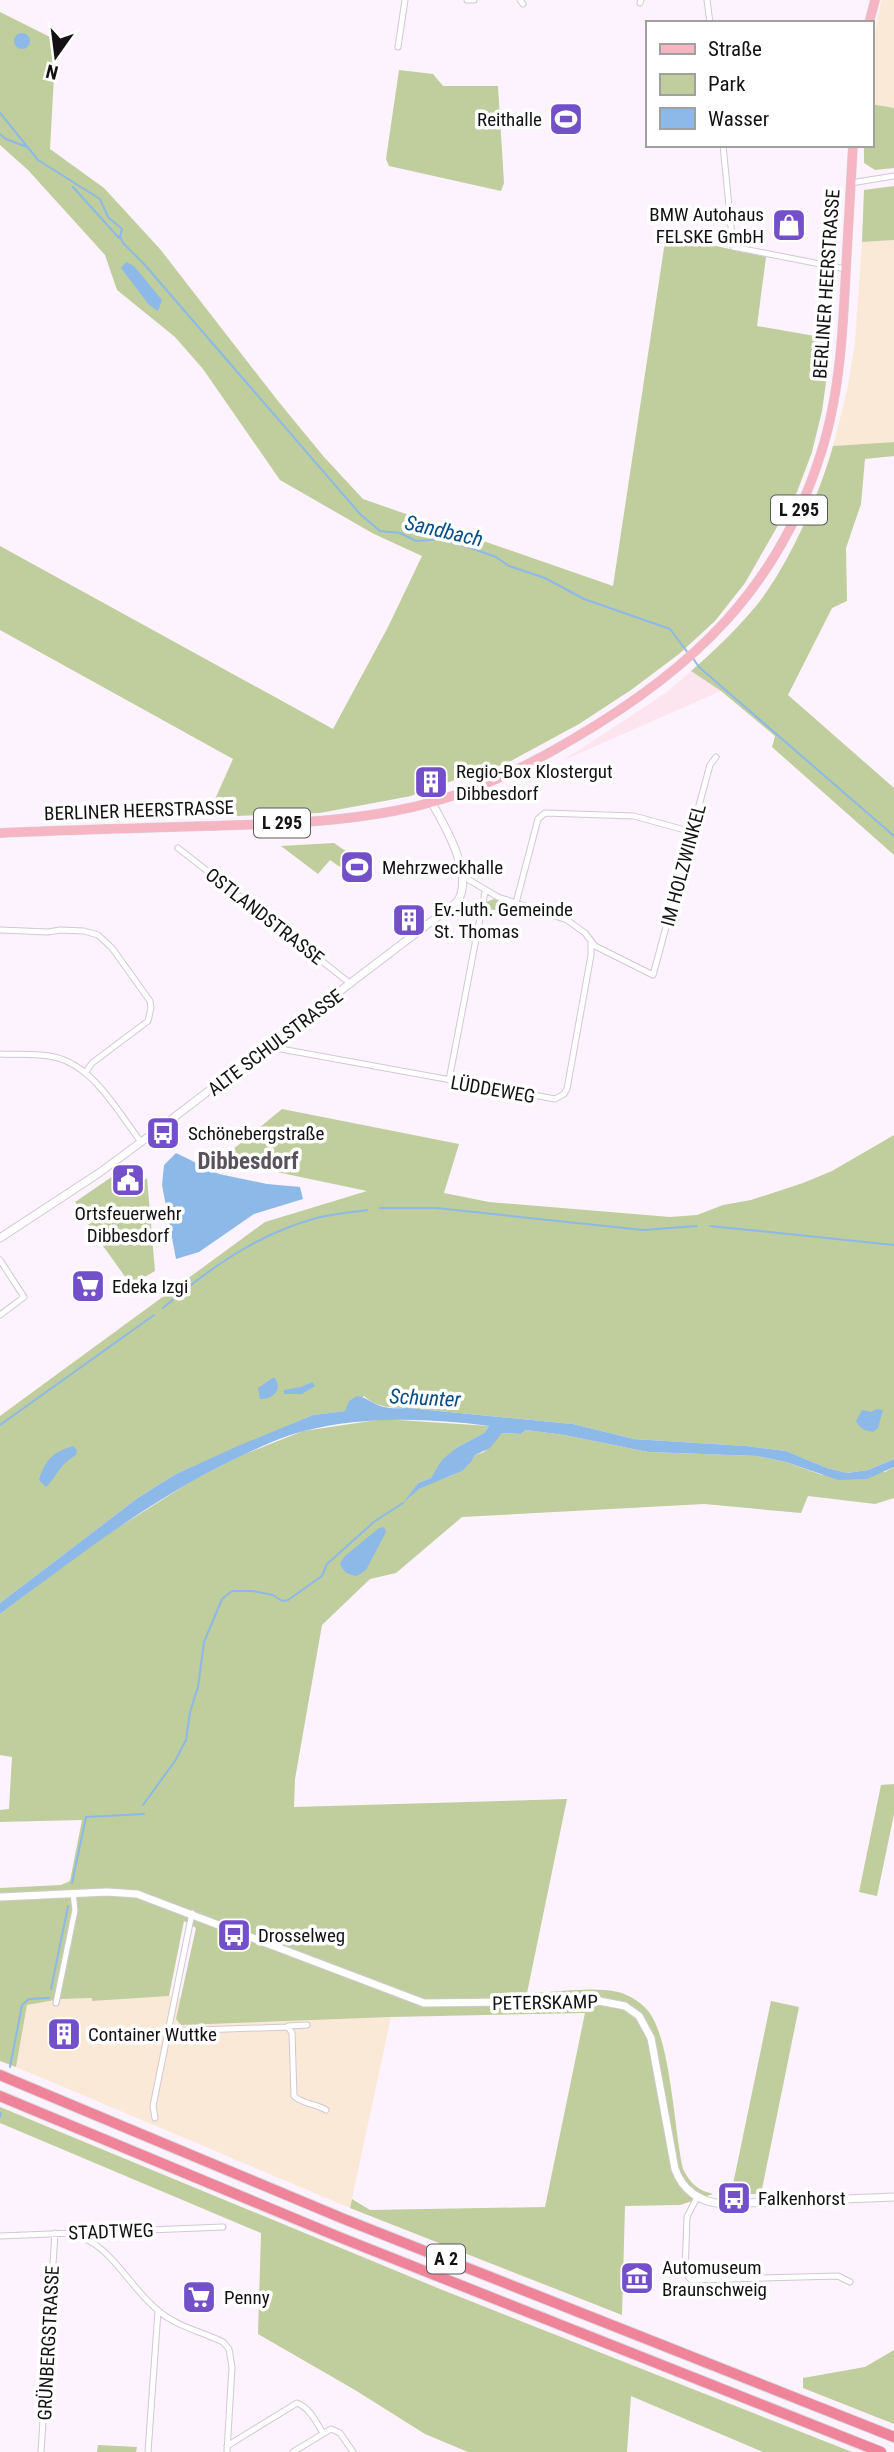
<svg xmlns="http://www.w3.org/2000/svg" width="894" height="2452" viewBox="0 0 894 2452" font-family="'Roboto Condensed',sans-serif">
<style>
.commercial{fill:#fbe9d8}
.industrial{fill:#fde5ef}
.green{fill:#c0cd9c}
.water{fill:#8db9e8}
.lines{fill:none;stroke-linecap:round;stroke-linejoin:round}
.stream{stroke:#8db9e8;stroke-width:2}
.minor-casing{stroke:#d1c8d3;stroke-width:7}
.tertiary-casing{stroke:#d1c8d3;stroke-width:9}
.primary-casing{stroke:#d9d9d9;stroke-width:10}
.motorway-casing{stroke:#d9d9d9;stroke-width:12}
.minor{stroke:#fff;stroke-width:5}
.tertiary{stroke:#fff;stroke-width:7}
.primary{stroke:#f5b5c2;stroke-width:9}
.motorway{stroke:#ee8399;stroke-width:10}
.labels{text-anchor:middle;stroke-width:7;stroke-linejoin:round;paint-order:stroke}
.shield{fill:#fff;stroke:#5a585a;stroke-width:2}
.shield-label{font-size:18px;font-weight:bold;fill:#141114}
.poi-label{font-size:19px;fill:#141114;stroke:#fff;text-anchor:start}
.street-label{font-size:19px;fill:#141114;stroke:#fff}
.water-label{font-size:21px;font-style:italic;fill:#084c85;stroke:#fff}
.quarter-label{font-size:23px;font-weight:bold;fill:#5a535c;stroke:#fff}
</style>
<rect width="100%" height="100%" fill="#fcf3fe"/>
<!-- commercial -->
<path class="commercial" d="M881 0H894V108L871 104V53Z
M894 240V442L833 446 847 391 855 342 862 242Z
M169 1996 181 1998 177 2019 181 2025 391 2017 350 2208 16 2067 27 2005 61 1999 93 1998V2001Z"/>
<!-- industrial -->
<path class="industrial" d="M691 671 721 691 562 761 666 693Z"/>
<!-- green -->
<path class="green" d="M0 12 56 40 50 149 104 188 160 249 278 401 324 457 363 499 613 586 666 235 766 257 757 326 832 339 822 411 812 452 797 492 745 583 715 621 679 654 631 690 579 724 507 763 425 790 411 796 320 813 207 817 233 759 0 630V546L333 729 388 627 422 556 374 534 280 480 203 369 175 337 117 290 105 255 28 170 0 145Z
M399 70 433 74 443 86H498L504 183 501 191 389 166 386 159Z
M871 104 894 108V168L875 170 864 163V145H871Z
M894 186V240L862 242 864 190Z
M894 442V456L865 459 861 504 846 548 847 601 832 608 788 695 894 788V855L772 747 775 736 721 691 691 671C714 651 737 629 756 606 789 565 819 496 833 446Z
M334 843 347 852 344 857 349 861 343 869 330 860 318 874 281 846Z
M494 899 503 902V911L487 909 486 914 483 913 486 902Z
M282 1109 459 1144 444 1193 489 1202 670 1217 697 1215 723 1205 751 1200 803 1183 832 1171 894 1135V1459L868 1470 847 1473 827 1468 786 1451 745 1446 634 1439 573 1424 408 1408C392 1408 377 1408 364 1396L346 1411 313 1415 176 1474 139 1497 0 1603V1416L265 1222 367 1191 220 1160Z
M113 1176 126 1194 147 1178 155 1271 131 1285 88 1225 105 1210 88 1222 75 1202Z
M384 1419 489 1426 484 1433 456 1448 431 1478 418 1483 406 1500C410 1497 414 1492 419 1489 439 1477 463 1478 475 1455L484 1452 502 1433 521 1434 526 1430 564 1435 648 1452 757 1456 786 1462 822 1475 885 1472 894 1467V1498L875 1504 808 1496 801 1513 704 1504 462 1517 396 1573 370 1579 322 1625 295 1779 294 1807 567 1799 527 1993C557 1993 589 1986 618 1992 630 1995 642 2003 649 2012 671 2041 674 2130 683 2169 690 2183 697 2190 713 2194L680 2205 625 2206 622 2315 350 2208 352 2199 370 2210 545 2207 585 2013 391 2017 181 2025 176 2019 196 1928 184 1921 169 1996 92 2001V1998L61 1999 27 2005 16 2067 0 2061V1888L61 1885 70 1881 82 1820 0 1822V1810L9 1809 12 1757 0 1755V1614L97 1541 195 1479 245 1454 303 1431Z
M894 1784V1814L877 1896 859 1892 881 1785Z
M771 2001 799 2007 761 2194H731Z
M0 2107 440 2289 852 2452H763L631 2396 627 2452H468L425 2434 355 2390 258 2334 261 2233 0 2123Z
M894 2350V2424L803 2388V2378L865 2367Z
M98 2445 137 2447 136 2452H97Z"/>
<!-- water -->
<path class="water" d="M14 41a8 8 0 1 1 16 0a8 8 0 1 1-16 0Z
M126 262 134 266 162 300 158 311 149 305 121 268Z
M176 1153 219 1174 267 1184 300 1187 303 1199 254 1214 199 1252 176 1259 162 1185 164 1165Z
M274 1377C284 1389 273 1400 260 1399L258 1388Z
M312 1382 315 1386 302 1394H284V1390L301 1387Z
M357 1396C367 1397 374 1405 384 1407 391 1409 401 1408 408 1408L573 1424 634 1439 746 1446 786 1451 827 1468 847 1473 868 1470 894 1459V1467L867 1479 838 1480 786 1462 757 1456 648 1452 564 1435 526 1430 521 1434 502 1433 490 1448 475 1455 471 1462 462 1471 419 1489 403 1503 418 1483 431 1478 442 1460 456 1448 484 1433 489 1426C427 1418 364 1416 304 1431 280 1437 256 1449 235 1459 149 1500 76 1558 0 1614V1603L139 1497 176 1474 238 1446 313 1415 345 1411 349 1401Z
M877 1409 883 1410 878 1428 873 1432C864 1430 860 1429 856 1421L862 1410 871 1412Z
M73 1446 77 1450 76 1455C57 1467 59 1474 46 1487L39 1480C45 1460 53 1452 73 1446Z
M384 1527 386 1532 366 1570 357 1576C348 1575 343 1572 340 1563L345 1556 379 1528Z"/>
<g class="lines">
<!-- stream -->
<path class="stream" d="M0 113 38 160 100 199 108 217 122 229 120 236 123 243 144 264 360 514 380 531 400 533 416 541 440 539 468 547 496 557 509 566 545 578 584 599 670 629 688 653
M0 134 6 139 27 147
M73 187 119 238
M692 657 699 667 894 836
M380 1208H436L643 1230 697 1226
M710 1226 894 1245
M163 1308C207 1270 256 1235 313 1219 330 1214 349 1213 367 1210
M0 1425 154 1315
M143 1805 175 1761 186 1740 190 1712 198 1687 204 1642 222 1599 232 1591H253L273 1595 282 1601 288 1600 322 1576 327 1564 375 1521 403 1503
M72 1883 86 1817 144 1814
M51 1989 68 1906
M10 2067 22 2005 29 1999 49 1998
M0 2117 1 2113"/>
<!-- minor casing -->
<g class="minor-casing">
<path id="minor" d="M467 0H474
M520 0 523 4
M707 0 710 23
M640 3 641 0
M398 47 405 0
M723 145 733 247 846 269
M851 183 894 176
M178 848 351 984
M464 877 498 897 567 920 585 933 595 946 653 975 710 765 716 757
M516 903 538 819 545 813 634 816 692 832
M0 930 48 932 60 930 84 931 98 935 112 948 140 987 150 1001 151 1008 148 1021 92 1063 86 1072
M270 1047 555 1099 564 1094 567 1089 591 955V943
M0 1054C18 1055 37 1053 54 1057 93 1065 118 1112 141 1142
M449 1080 485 892
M0 1260 24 1297 0 1315
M56 2003 75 1910 73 1893
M288 2026 307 2025
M169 2031 288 2027 292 2033 294 2096C302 2104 317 2104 326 2110
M155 2118 153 2106 192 1913
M697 2197 687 2217 685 2273 691 2280 838 2276 850 2282
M68 2233C112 2241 127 2287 160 2312 178 2327 203 2332 223 2342L229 2349 232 2367 227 2452
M0 2236 223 2227
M227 2446 297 2403C310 2408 316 2422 323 2433
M41 2452 55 2233
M148 2452 158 2311
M293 2452 331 2429 340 2433 353 2452"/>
</g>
<!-- tertiary casing -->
<g class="tertiary-casing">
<path id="tertiary" d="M0 1238 99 1173 156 1131 457 902C475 877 445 826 432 803
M0 1897 107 1892 137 1894 424 2003 599 2001 625 2006 639 2016 651 2038 675 2169C683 2191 700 2202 723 2204L894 2197"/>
</g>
<!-- primary casing -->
<g class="primary-casing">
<path id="primary" d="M869 23 875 0
M0 833C69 830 138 828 207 826 270 824 332 823 394 811 459 799 516 773 573 739 693 669 778 589 821 453 840 394 843 330 846 268 848 227 851 186 853 145"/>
</g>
<!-- motorway casing -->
<g class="motorway-casing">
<path id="motorway" d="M0 2075 344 2219 894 2437
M0 2096 339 2237 881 2452"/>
</g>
<!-- minor -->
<use href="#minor" class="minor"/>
<!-- tertiary -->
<use href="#tertiary" class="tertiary"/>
<!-- primary -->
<use href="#primary" class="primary"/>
<!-- motorway -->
<use href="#motorway" class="motorway"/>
</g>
<!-- icons -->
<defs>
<g id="stadium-square" transform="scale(1.75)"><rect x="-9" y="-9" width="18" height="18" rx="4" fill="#7350c9" stroke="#fff"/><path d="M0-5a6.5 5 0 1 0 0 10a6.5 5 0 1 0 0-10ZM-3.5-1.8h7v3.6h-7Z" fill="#fff"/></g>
<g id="shop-square" transform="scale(1.75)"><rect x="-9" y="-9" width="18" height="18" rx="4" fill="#7350c9" stroke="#fff"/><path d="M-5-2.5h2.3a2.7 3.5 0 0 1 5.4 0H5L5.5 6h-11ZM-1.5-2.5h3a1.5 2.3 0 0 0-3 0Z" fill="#fff"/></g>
<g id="building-square" transform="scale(1.75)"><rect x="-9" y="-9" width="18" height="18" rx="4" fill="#7350c9" stroke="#fff"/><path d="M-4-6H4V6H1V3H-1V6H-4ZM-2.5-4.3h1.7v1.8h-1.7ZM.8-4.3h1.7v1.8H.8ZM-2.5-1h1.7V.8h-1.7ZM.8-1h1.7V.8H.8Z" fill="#fff"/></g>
<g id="bus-square" transform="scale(1.75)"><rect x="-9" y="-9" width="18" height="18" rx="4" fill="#7350c9" stroke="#fff"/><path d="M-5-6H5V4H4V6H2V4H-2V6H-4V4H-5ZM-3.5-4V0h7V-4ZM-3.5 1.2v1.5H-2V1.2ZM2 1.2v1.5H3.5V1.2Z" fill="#fff"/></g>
<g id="civic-square" transform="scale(1.75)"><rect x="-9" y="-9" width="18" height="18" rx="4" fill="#7350c9" stroke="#fff"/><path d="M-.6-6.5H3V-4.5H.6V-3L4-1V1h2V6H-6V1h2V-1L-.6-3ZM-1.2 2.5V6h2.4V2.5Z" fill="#fff"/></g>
<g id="supermarket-square" transform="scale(1.75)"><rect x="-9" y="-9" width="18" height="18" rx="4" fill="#7350c9" stroke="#fff"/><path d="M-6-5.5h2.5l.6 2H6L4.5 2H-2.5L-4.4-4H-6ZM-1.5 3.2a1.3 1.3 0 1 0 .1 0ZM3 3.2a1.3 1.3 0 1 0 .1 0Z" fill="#fff"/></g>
<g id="museum-square" transform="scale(1.75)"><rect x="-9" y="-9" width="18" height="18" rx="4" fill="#7350c9" stroke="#fff"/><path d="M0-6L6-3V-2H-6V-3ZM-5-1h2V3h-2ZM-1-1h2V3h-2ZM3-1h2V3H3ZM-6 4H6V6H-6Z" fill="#fff"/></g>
</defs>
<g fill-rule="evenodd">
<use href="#stadium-square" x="566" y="119"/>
<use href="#shop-square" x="789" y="225"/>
<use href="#building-square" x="431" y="782"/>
<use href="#stadium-square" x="357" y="867"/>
<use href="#building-square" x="409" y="920"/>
<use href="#bus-square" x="163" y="1133"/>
<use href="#civic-square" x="128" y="1180"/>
<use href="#supermarket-square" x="88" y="1286"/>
<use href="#bus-square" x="234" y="1935"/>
<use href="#building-square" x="64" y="2034"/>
<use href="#bus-square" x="734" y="2198"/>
<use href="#museum-square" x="637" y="2278"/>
<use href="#supermarket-square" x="199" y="2297"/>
</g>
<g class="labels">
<!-- shield labels -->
<g class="shield">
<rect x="771" y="495.5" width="56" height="29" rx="5"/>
<rect x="254" y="808.5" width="56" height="29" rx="5"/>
<rect x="427" y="2244.5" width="38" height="29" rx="5"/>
</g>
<g class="shield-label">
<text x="799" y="516">L 295</text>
<text x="282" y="829">L 295</text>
<text x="446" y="2265">A 2</text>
</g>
<!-- poi labels -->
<g class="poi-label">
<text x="542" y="126" text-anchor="end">Reithalle</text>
<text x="764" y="221" text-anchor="end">BMW Autohaus<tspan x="764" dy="22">FELSKE GmbH</tspan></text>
<text x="456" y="778">Regio-Box Klostergut<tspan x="456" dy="22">Dibbesdorf</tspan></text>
<text x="382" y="874">Mehrzweckhalle</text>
<text x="434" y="916">Ev.-luth. Gemeinde<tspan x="434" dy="22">St. Thomas</tspan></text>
<text x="188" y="1140">Schönebergstraße</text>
<text x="128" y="1220" text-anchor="middle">Ortsfeuerwehr<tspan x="128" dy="22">Dibbesdorf</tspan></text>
<text x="112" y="1293">Edeka Izgi</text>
<text x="258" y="1942">Drosselweg</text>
<text x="88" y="2041">Container Wuttke</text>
<text x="758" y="2205">Falkenhorst</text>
<text x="662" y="2274">Automuseum<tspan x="662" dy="22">Braunschweig</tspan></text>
<text x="224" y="2304">Penny</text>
</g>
<!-- street labels -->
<g class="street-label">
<text transform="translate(826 284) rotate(-86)" y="7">BERLINER HEERSTRASSE</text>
<text transform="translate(139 810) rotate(-2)" y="7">BERLINER HEERSTRASSE</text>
<text transform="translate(683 865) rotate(-75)" y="7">IM HOLZWINKEL</text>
<text transform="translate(265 916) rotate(38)" y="7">OSTLANDSTRASSE</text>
<text transform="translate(275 1042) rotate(-37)" y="7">ALTE SCHULSTRASSE</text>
<text transform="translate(493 1089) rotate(10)" y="7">LÜDDEWEG</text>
<text transform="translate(545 2002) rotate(-1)" y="7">PETERSKAMP</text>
<text transform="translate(111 2231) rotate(-2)" y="7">STADTWEG</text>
<text transform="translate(48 2343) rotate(-87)" y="7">GRÜNBERGSTRASSE</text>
</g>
<!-- water labels -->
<g class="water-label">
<text transform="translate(444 531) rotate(13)" y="7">Sandbach</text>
<text transform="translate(425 1398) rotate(3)" y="7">Schunter</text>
</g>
<!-- quarter labels -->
<g class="quarter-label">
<text x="248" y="1169">Dibbesdorf</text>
</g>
</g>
<!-- legend -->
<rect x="646" y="21" width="228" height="126" fill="#ffffff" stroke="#a1a0a1" stroke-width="2"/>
<rect x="660" y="44" width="35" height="10" fill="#f5b5c2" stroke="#a1a0a1" stroke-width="2"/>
<text x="708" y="56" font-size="21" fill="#141114">Straße</text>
<rect x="660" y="74" width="35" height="21" fill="#c0cd9c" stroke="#a1a0a1" stroke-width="2"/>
<text x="708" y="91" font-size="21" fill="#141114">Park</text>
<rect x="660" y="108" width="35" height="21" fill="#8db9e8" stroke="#a1a0a1" stroke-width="2"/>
<text x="708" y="126" font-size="21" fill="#141114">Wasser</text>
<!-- north arrow -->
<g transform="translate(56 56) rotate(194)" stroke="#ffffff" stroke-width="5" paint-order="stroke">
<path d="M0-5L12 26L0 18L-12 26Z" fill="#141114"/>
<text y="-10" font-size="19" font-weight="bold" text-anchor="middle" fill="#141114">N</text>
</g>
</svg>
